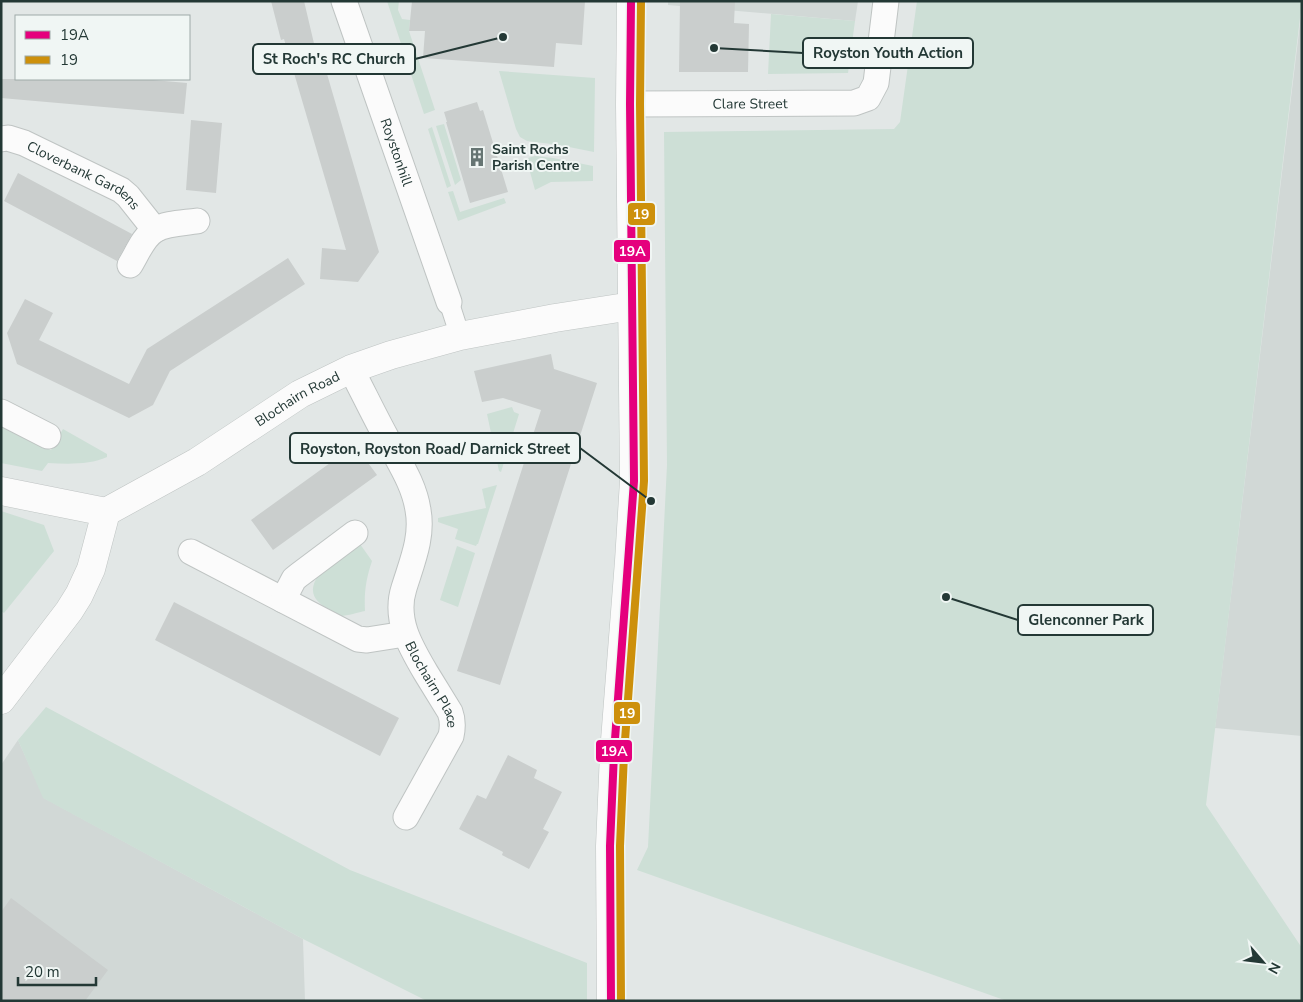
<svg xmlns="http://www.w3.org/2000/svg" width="1303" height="1002" viewBox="0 0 1303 1002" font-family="'Nunito Sans',sans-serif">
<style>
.built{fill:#d1d8d6}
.green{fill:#cddfd6}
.building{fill:#cacecd}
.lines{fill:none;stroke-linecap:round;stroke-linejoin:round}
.pedestrian-casing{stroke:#bfc4c3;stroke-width:21}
.minor-casing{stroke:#bfc4c3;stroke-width:27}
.tertiary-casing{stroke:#bfc4c3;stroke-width:29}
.pedestrian{stroke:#fbfbfb;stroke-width:19}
.minor{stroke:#fbfbfb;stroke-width:25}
.tertiary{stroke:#fbfbfb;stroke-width:28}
.bus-1-casing{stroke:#f0f6f4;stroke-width:11}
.bus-2-casing{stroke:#f0f6f4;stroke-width:11}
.bus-1{stroke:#e5007d;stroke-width:8}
.bus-2{stroke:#cd900b;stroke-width:8}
.labels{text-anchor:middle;stroke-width:4;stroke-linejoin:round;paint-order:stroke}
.street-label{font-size:14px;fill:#233835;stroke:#f0f6f4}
.poi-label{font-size:14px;font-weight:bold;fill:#233835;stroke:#f0f6f4;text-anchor:start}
.leader{fill:none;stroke:#233835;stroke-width:2}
.callout-dot{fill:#233835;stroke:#f0f6f4;stroke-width:2}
.callout{fill:#f0f6f4;stroke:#233835;stroke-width:2}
.callout-label{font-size:15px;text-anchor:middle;font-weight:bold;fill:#233835}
.line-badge{stroke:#f0f6f4;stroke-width:2}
.badge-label{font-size:14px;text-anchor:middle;font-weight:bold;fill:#fff}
</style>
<rect width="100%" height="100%" fill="#e2e7e6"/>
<!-- built -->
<path class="built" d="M668 1H858L855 21 668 5Z
M1302 7V736L1215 728Z
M18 740 44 798 303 939 305 1001H1V765Z"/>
<!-- green -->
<path class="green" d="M387 1H399L398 10 402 19 410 20 409 31 435 110 424 114Z
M917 1H1302L1206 805 1302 948V1001H1007L637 870 648 847 667 465 664 132 894 129 900 122Z
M771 14 855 21 848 73 768 74Z
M499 71 595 78 594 152 559 145 527 141 520 137 516 129Z
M444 124 461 180 455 185 436 126Z
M432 127 451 186 447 188 428 129Z
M535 156 553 158 593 166V181L551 182 535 190 527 161 528 158Z
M453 191 460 212 504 198 506 203 458 221 448 192Z
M512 407 514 412 519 414 501 472 499 471 487 414Z
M1 427H7L10 429 51 450 63 429 107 454V457C90 465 67 464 48 463L42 471 1 463Z
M497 485 478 544H477L476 546 455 539 458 529 438 522V518L486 508 482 489Z
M1 511 44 525 54 551 4 613 1 611Z
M360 544 372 561C366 579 364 592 365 611 359 612 347 616 341 616 338 615 334 612 331 610 315 603 307 592 318 576Z
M457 546 475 553 458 607 440 600Z
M46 707 350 870 587 963V1001H427L303 939 43 798 18 740Z"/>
<!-- building -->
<path class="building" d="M271 1H304L316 52 320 50 379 252 358 282 320 279 322 248 346 250 284 39 281 40Z
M412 1H585L582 45 556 43 554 67 423 58 425 31H409Z
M680 1H735L734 23 749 24 748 72H679Z
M1 79H142L187 83 184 114 1 98Z
M477 102 480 111 483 110 508 192 470 203 446 122H447L444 112Z
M191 120 222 123 216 193 186 190Z
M18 173 132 234 117 261 4 201Z
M288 258 305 284 170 371 153 405 129 418 17 364 7 333 25 299 53 313 39 340 129 384 147 349Z
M551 354 554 369 597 383 500 685 457 671 541 410 503 398 482 402 474 371Z
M355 445 377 475 273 550 251 520Z
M174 602 399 718 380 756 155 640Z
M508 755 537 770 534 778 562 792 543 829 549 832 529 869 502 855 503 852 459 829 477 795 486 799Z
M11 898 108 970 85 1001H1V912Z"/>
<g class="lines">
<!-- pedestrian casing -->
<g class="pedestrian-casing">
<path id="pedestrian" d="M449 302 460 336"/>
</g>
<!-- minor casing -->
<g class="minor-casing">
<g id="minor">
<path id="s1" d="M344 1 449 302"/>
<path id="s2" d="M630 104 854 103 868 98 876 83 886 1"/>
<path id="s3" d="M1 139 8 138 24 143 121 190 128 196 155 230"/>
<path d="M130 265C137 254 143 237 155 230 166 223 184 223 197 221"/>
<path id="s4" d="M351 369C363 392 374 415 386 437 398 461 414 483 418 510 423 537 412 562 404 588 394 619 410 646 426 673 434 686 442 699 450 712 453 720 453 727 451 736L406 817"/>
<path d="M1 412 48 436"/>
<path d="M191 552 358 639 367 640 405 634"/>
<path d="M283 600 294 579 299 575 355 533"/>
</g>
</g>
<!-- tertiary casing -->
<g class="tertiary-casing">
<g id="tertiary">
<path d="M1 491 106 512"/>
<path id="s5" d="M1 700 69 611 79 595 91 569 106 512 197 462 300 394 351 369 391 355 460 336 555 318 632 306"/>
<path d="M611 1001 610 846 614 753 629 561 634 481 630 104 631 1"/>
</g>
</g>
<!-- pedestrian -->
<use href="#pedestrian" class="pedestrian"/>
<!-- minor -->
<use href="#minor" class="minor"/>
<!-- tertiary -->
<use href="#tertiary" class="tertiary"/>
<!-- bus-1 casing -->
<g class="bus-1-casing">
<path id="bus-1" d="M611 1001 610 846 614 753 634 481 630 104 631 1"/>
</g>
<!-- bus-2 casing -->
<g class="bus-2-casing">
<path id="bus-2" d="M621 1001 620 846 624 754 644 481 640 104 641 1"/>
</g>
<!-- bus-1 -->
<use href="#bus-1" class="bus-1"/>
<!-- bus-2 -->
<use href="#bus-2" class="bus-2"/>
</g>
<!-- icons -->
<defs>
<g id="building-bare" transform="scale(1.5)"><path d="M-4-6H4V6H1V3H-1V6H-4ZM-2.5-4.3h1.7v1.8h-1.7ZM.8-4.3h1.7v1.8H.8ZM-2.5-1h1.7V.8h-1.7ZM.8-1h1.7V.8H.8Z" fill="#667573" stroke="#f0f6f4" stroke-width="2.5" paint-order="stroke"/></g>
</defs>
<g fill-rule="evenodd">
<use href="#building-bare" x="477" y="157"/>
</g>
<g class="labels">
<!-- street labels -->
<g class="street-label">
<text dy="5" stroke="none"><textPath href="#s2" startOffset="120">Clare Street</textPath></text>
<text dy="5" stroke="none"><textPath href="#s1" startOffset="160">Roystonhill</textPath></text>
<text dy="5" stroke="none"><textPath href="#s3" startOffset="92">Cloverbank Gardens</textPath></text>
<text dy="5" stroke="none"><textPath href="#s5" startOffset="441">Blochairn Road</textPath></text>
<text dy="5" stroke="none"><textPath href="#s4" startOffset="341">Blochairn Place</textPath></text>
</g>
<!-- poi labels -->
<g class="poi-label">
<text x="492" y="154">Saint Rochs<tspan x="492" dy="16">Parish Centre</tspan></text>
</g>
</g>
<!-- callouts -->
<path class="leader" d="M714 48L803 53M503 37L415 59M651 501L580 448M946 597L1018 620"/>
<g class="callout-dot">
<circle cx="714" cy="48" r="5"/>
<circle cx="503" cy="37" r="5"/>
<circle cx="651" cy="501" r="5"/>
<circle cx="946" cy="597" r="5"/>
</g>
<g class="callout">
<rect x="803" y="38" width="170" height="30" rx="5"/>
<rect x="253" y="44" width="162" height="30" rx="5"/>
<rect x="290" y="433" width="290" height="30" rx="5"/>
<rect x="1018" y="605" width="135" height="30" rx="5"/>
</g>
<g class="callout-label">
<text x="888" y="58">Royston Youth Action</text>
<text x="334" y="64">St Roch's RC Church</text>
<text x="435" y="454">Royston, Royston Road/ Darnick Street</text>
<text x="1086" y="625">Glenconner Park</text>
</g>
<g class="line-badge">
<rect x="627" y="202" width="29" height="24" rx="5" fill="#cd900b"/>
<rect x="613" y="239" width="38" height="24" rx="5" fill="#e5007d"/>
<rect x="613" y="701" width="28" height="24" rx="5" fill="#cd900b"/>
<rect x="595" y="739" width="38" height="24" rx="5" fill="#e5007d"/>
</g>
<g class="badge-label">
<text x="641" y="219">19</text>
<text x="632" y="256">19A</text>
<text x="627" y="718">19</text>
<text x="614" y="756">19A</text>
</g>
<!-- border -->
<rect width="1303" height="1002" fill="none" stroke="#233835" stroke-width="5"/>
<!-- legend -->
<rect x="15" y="15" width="175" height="65" fill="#f0f6f4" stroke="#9eaaa8"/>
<rect x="25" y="31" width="25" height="8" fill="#e5007d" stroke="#9eaaa8"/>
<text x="60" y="40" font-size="15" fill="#233835">19A</text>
<rect x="25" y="56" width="25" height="8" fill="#cd900b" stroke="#9eaaa8"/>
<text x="60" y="65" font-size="15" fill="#233835">19</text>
<!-- north arrow -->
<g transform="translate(1263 962) rotate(118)" stroke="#f0f6f4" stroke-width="4" paint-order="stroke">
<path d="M0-4L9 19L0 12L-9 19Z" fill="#233835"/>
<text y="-8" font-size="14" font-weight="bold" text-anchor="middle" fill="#233835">N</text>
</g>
<!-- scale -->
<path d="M18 977v8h78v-8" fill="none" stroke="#233835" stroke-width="2.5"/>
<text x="25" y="977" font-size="15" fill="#233835" stroke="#f0f6f4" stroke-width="4" paint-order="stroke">20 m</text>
</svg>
